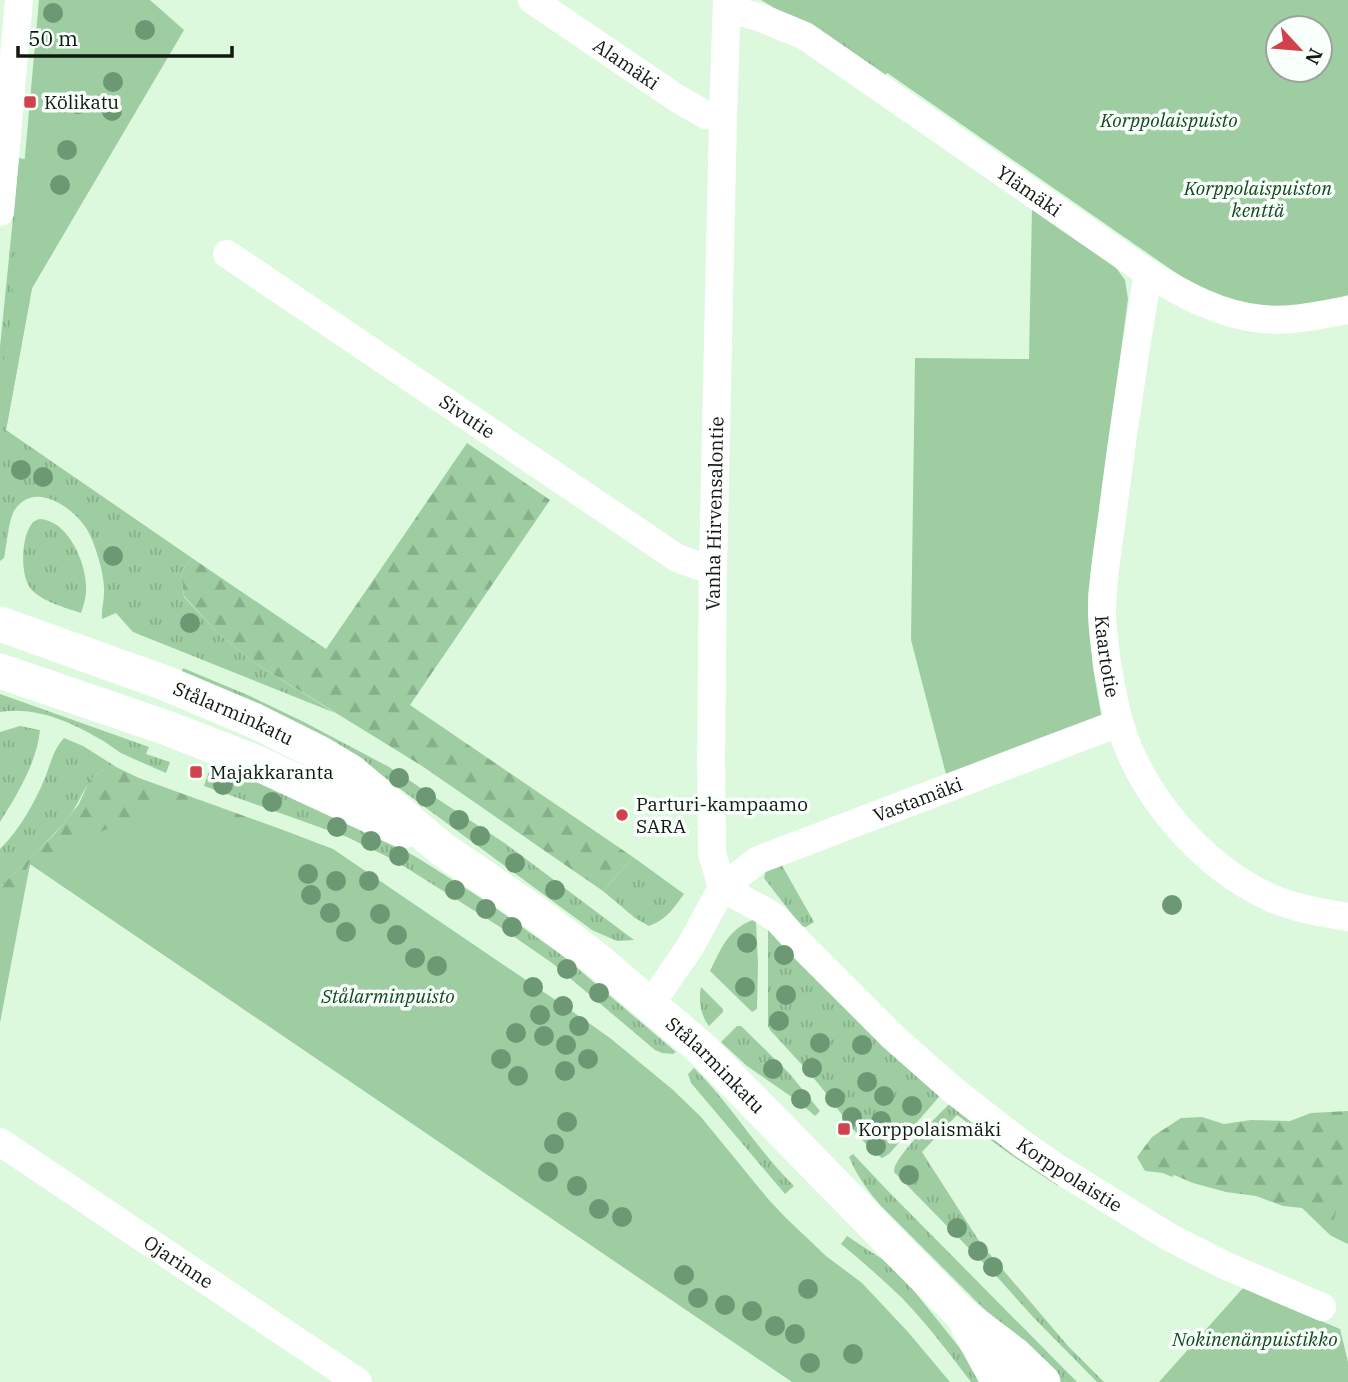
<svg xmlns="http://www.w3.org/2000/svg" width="1348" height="1382" viewBox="0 0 1348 1382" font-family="'IBM Plex Serif',serif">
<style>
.grass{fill:url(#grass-tufts)}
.forest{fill:url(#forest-firs)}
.green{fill:#9ecda2;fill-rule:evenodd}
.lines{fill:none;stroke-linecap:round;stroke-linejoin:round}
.minor{stroke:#fff;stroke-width:28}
.major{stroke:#fff;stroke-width:35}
.tree{fill:#6d9874}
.poi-dot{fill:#d2424d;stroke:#f9fffa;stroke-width:2.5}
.labels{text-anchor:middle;stroke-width:7;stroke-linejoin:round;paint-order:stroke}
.street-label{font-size:19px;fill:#0f1910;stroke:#f9fffa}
.poi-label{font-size:19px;fill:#0f1910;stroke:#f9fffa;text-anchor:start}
.park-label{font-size:19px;font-style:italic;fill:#12481d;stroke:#f9fffa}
</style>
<defs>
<pattern id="grass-tufts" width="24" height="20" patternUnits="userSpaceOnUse" patternTransform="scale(1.75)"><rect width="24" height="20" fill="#9ecda2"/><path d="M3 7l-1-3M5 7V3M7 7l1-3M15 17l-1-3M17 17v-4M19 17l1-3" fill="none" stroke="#87af8a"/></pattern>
<pattern id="forest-firs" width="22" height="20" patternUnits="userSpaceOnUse" patternTransform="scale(1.75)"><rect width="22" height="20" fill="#9ecda2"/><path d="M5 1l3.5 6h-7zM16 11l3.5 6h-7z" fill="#87af8a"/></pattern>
</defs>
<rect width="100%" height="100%" fill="#dcf9de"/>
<!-- grass -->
<path class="grass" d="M761 0H817L898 64 885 75Z
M19 158 88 173 97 177 32 288 6 430 192 558 181 572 184 597 218 633 253 662 335 713 133 632 116 613 102 619C101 610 104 602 104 593 105 577 97 550 90 535 79 511 35 477 14 511 8 522 7 545 4 558L0 561V347Z
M39 519C67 519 86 562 86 586 87 595 84 604 81 613 66 608 41 601 31 589 20 576 21 539 31 525 33 521 35 521 39 519Z
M183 668 250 696 304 722 389 767 506 844 634 940 617 941 592 930 384 777 358 760 181 673Z
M0 694 149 747 146 754 170 762 166 773C151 766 135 760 121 753 113 748 106 742 98 738 70 721 33 706 0 712Z
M20 726 40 730C37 762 17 795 0 822V732Z
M64 738 83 746 118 768C110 767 103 768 97 774 85 783 80 802 70 815 49 842 24 864 0 887V849C20 829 34 804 45 778 51 763 53 750 64 738Z
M210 768 265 780 365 827 421 860 487 902 563 956 676 1052 673 1054 662 1053 655 1050 552 963 500 927 394 860 347 837 204 786Z
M633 857 684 894C673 909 667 919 649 926L635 918 603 891Z
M780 862 814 922 806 927 801 926 764 878 766 870Z
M768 925 939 1091V1097L889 1154 882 1158C862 1145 837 1107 821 1087 805 1067 787 1049 770 1030L768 1026Z
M701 987 723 1009V1012L709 1026C701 1016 698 1000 701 987Z
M737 1026H741L789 1073 820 1111 815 1116 799 1102 747 1066 721 1042Z
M694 1068C731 1104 757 1150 794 1186L785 1194 691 1083 688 1074Z
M953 1102 1057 1180 1058 1186 1011 1155 957 1115 922 1152 981 1244 1068 1346 1104 1382H1097L1033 1317 999 1279 894 1172C894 1156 935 1119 948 1105Z
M853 1154 887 1190 1077 1382H1057L881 1206C868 1191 857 1176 849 1157Z
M847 1236 882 1259 911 1287 987 1382H971C949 1353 927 1324 902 1298 882 1279 862 1261 841 1244Z"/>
<!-- forest -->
<path class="forest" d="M467 443 550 500 410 705 633 857 603 891 422 766 253 662 218 633 184 596 181 572 192 558 326 649Z
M108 767 118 768 139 778 283 830 232 1001 30 864 0 1000V887L53 836 79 804 89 781 99 772Z
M1348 1111V1244L1330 1235 1302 1208 1283 1206 1256 1196 1226 1192 1193 1183 1174 1175 1172 1177 1163 1173 1145 1171 1137 1157 1152 1137 1181 1118 1202 1117 1224 1124 1251 1120 1290 1121 1311 1113Z"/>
<!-- green -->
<path class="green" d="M39 0H150L184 30 32 288 6 430 0 410V384L10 323Z
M782 0H1348V295C1311 306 1272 311 1233 300 1219 296 1206 289 1192 284ZM1278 28H1320V70H1278Z
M1032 207 1114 265 1125 280 1128 299 1088 595 1093 668 1102 720 947 778 911 640 915 358 1029 359Z
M174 800 283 830 333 849 576 1014 610 1038 672 1089 701 1117 769 1200 785 1217 826 1256 862 1283 908 1332 950 1382H792L30 864 0 1023V929L29 863Z
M753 920 756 922 758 964 757 1009 752 1012 710 971C721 949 728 929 753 920Z
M1348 1165V1244L1330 1235Z
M1243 1288 1340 1329 1348 1362V1382H1159Z"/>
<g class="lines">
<!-- minor -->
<g class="minor">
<path id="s1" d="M532 0 678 99 706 115 723 117"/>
<path id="s2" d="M727 9 759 17 805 36 1148 273C1184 295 1220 315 1262 319 1290 322 1320 315 1348 310"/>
<path d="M0 212 19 0"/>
<path id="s3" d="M227 254 677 558 699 566 713 568"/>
<path id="s4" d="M1148 273C1135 352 1123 431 1113 510 1109 543 1102 578 1102 611 1102 629 1105 646 1107 664 1111 683 1113 702 1119 721 1140 795 1201 866 1271 898 1294 908 1323 913 1348 917"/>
<path id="s5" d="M722 888 712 853 711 758 713 568 723 117 727 0"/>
<path id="s6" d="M722 888 763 910 778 920 799 943 893 1037 953 1090 1021 1143 1059 1169 1169 1237 1224 1265 1322 1307"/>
<path id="s7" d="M650 1005 690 947 722 888 758 860 1119 723"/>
<path id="s8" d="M0 1142 358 1382"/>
</g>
<!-- major -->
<g class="major">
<path id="s9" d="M0 624 165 683 253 720 321 754 351 772 442 849 534 912 591 955 701 1048 961 1314 1015 1355 1043 1382"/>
<path d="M0 671 167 728 257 763 403 831"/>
<path d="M968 1326 996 1377 1000 1382"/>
</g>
</g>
<!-- trees -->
<g class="tree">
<circle cx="53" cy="13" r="10"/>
<circle cx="145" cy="30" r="10"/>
<circle cx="113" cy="82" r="10"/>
<circle cx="78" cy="104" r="10"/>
<circle cx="112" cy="111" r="10"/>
<circle cx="67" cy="150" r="10"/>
<circle cx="60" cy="185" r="10"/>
<circle cx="21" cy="470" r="10"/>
<circle cx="43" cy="477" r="10"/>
<circle cx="113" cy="556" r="10"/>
<circle cx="190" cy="623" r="10"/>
<circle cx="399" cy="778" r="10"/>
<circle cx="223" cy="785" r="10"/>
<circle cx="426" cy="797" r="10"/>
<circle cx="272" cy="802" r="10"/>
<circle cx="459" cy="820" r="10"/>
<circle cx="337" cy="827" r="10"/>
<circle cx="480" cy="836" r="10"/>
<circle cx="371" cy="841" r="10"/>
<circle cx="399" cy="856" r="10"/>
<circle cx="515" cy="863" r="10"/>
<circle cx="308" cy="874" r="10"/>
<circle cx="336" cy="881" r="10"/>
<circle cx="369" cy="881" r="10"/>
<circle cx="455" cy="890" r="10"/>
<circle cx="555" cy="890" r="10"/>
<circle cx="311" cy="895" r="10"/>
<circle cx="1172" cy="905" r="10"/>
<circle cx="486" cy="909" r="10"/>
<circle cx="330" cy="913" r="10"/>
<circle cx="380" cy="914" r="10"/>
<circle cx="512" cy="927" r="10"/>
<circle cx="346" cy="932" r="10"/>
<circle cx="397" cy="935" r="10"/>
<circle cx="747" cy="943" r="10"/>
<circle cx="784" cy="955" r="10"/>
<circle cx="415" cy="958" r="10"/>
<circle cx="437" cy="966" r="10"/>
<circle cx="567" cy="969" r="10"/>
<circle cx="533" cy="987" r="10"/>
<circle cx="745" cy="987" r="10"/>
<circle cx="599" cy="993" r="10"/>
<circle cx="786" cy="995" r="10"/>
<circle cx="563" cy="1006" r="10"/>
<circle cx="540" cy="1015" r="10"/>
<circle cx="779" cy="1021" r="10"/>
<circle cx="579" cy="1026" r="10"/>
<circle cx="516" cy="1033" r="10"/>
<circle cx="544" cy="1036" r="10"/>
<circle cx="820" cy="1043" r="10"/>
<circle cx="566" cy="1045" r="10"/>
<circle cx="862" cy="1045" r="10"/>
<circle cx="501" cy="1059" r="10"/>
<circle cx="588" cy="1059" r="10"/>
<circle cx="812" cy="1068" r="10"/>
<circle cx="773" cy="1069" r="10"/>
<circle cx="565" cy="1071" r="10"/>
<circle cx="518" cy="1076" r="10"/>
<circle cx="867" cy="1082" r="10"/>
<circle cx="884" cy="1096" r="10"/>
<circle cx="835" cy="1098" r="10"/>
<circle cx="801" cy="1099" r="10"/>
<circle cx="912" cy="1106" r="10"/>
<circle cx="852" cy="1117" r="10"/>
<circle cx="881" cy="1121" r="10"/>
<circle cx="567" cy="1122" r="10"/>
<circle cx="554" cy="1144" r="10"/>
<circle cx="876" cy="1146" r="10"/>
<circle cx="548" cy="1172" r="10"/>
<circle cx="909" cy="1175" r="10"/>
<circle cx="577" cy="1186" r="10"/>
<circle cx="599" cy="1209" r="10"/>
<circle cx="622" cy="1217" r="10"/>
<circle cx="957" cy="1228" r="10"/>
<circle cx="978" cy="1251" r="10"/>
<circle cx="993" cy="1267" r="10"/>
<circle cx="684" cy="1275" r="10"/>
<circle cx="808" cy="1289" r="10"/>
<circle cx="698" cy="1298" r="10"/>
<circle cx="725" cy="1305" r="10"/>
<circle cx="752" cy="1311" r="10"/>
<circle cx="775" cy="1326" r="10"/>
<circle cx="795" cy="1334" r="10"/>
<circle cx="853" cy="1354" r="10"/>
<circle cx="810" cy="1363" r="10"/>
</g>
<!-- markers -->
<g class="poi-dot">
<rect x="23" y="95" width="14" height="14" rx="3.5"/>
<rect x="189" y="765" width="14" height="14" rx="3.5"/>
<circle cx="622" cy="815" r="7"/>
<rect x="837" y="1122" width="14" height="14" rx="3.5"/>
</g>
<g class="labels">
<!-- street labels -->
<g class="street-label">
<text dy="7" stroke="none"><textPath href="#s1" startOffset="114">Alamäki</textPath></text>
<text dy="7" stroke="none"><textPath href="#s2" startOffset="355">Ylämäki</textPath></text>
<text dy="7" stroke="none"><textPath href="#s3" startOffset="290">Sivutie</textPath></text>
<text dy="7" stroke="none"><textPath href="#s5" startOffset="376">Vanha Hirvensalontie</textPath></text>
<text dy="7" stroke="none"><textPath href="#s4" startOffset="387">Kaartotie</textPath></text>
<text dy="7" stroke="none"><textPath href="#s9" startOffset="250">Stålarminkatu</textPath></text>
<text dy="7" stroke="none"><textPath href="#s7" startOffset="354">Vastamäki</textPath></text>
<text dy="7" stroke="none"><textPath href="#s9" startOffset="850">Stålarminkatu</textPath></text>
<text dy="7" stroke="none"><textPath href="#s6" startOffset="453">Korppolaistie</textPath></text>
<text dy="7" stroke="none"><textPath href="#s8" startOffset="215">Ojarinne</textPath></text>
</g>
<!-- poi labels -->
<g class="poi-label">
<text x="44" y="109">Kölikatu</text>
<text x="210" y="779">Majakkaranta</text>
<text x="636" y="811">Parturi-kampaamo<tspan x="636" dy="22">SARA</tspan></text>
<text x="858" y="1136">Korppolaismäki</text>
</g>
<!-- park labels -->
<g class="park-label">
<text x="1169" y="127">Korppolaispuisto</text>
<text x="1258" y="195">Korppolaispuiston<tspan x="1258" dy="22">kenttä</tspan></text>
<text x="388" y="1003">Stålarminpuisto</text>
<text x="1255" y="1346">Nokinenänpuistikko</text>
</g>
</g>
<!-- north arrow -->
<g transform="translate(1299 49) rotate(116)"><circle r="33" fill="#f9fffa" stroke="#9ba39c" stroke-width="2"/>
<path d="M0-5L12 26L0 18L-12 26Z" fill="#d2424d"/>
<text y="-10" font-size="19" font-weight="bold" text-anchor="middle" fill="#0f1910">N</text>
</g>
<!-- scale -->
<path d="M18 46v10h214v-10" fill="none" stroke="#0f1910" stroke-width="3.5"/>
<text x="28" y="46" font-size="21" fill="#0f1910" stroke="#f9fffa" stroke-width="5" paint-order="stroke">50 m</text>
</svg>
